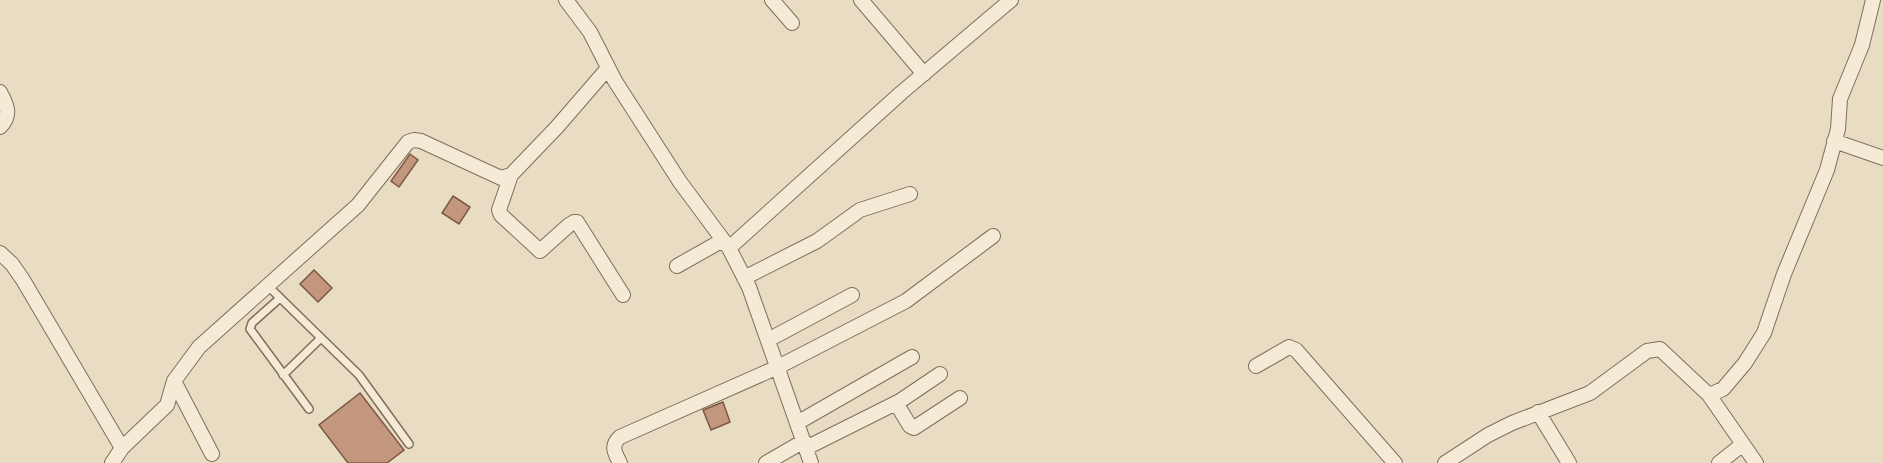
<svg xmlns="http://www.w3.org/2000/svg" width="1883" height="463" viewBox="0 0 1883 463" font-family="'Libre Baskerville',serif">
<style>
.building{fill:#c2977d;stroke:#7c5944;stroke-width:1.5}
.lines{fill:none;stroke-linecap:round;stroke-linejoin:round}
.lane-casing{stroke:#806e5c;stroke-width:10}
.street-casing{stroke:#806e5c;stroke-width:16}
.lane{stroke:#f4ead5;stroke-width:7}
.street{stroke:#f4ead5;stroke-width:14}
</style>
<rect width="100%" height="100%" fill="#e8dcc3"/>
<!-- building -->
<path class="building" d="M410 154 418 160 399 187 391 181Z
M453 196 470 207 459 224 442 213Z
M314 270 332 288 318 302 300 284Z
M360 393 404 450 387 463H348L319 425Z
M723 402 730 422 711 430 703 410Z"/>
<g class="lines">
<!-- lane casing -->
<g class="lane-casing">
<path id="lane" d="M268 286 359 375 409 444
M280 298 252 323 250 329 309 409
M283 375 321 338"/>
</g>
<!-- street casing -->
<g class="street-casing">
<path id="street" d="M566 0 590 32 615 81 680 182 729 248 749 287 811 463
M772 0 792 23
M861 0 924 74
M0 92C7 105 12 115 0 127
M1834 141 1883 158
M511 175 499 210 501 215 540 251 569 225 574 222H577L623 295
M729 248 901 93 1011 0
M0 253 12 264 23 280 122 448
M677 266 723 240
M744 278 817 241 860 210 910 194
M768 340 852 295
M1256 366 1289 347 1296 350 1395 463
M174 381 212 454
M1709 395 1756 463
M896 403 910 426 914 428 960 398
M1538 412 1569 463
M797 423 912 357
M806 448 900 401 940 374
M112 463 122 448 167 405 174 381 199 347 358 205 408 142 414 140 421 141 501 178 511 175 557 127 608 68
M620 463C615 453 610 446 620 437L778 367 906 301 993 236
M766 463 804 441
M1445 463 1488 435 1512 423 1590 393 1647 351 1660 349 1709 395 1723 389 1745 363 1764 333 1784 274 1827 170 1838 129 1840 99 1862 45 1873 0
M1719 463 1743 444"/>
</g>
<!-- lane -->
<use href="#lane" class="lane"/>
<!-- street -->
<use href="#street" class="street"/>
</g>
</svg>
